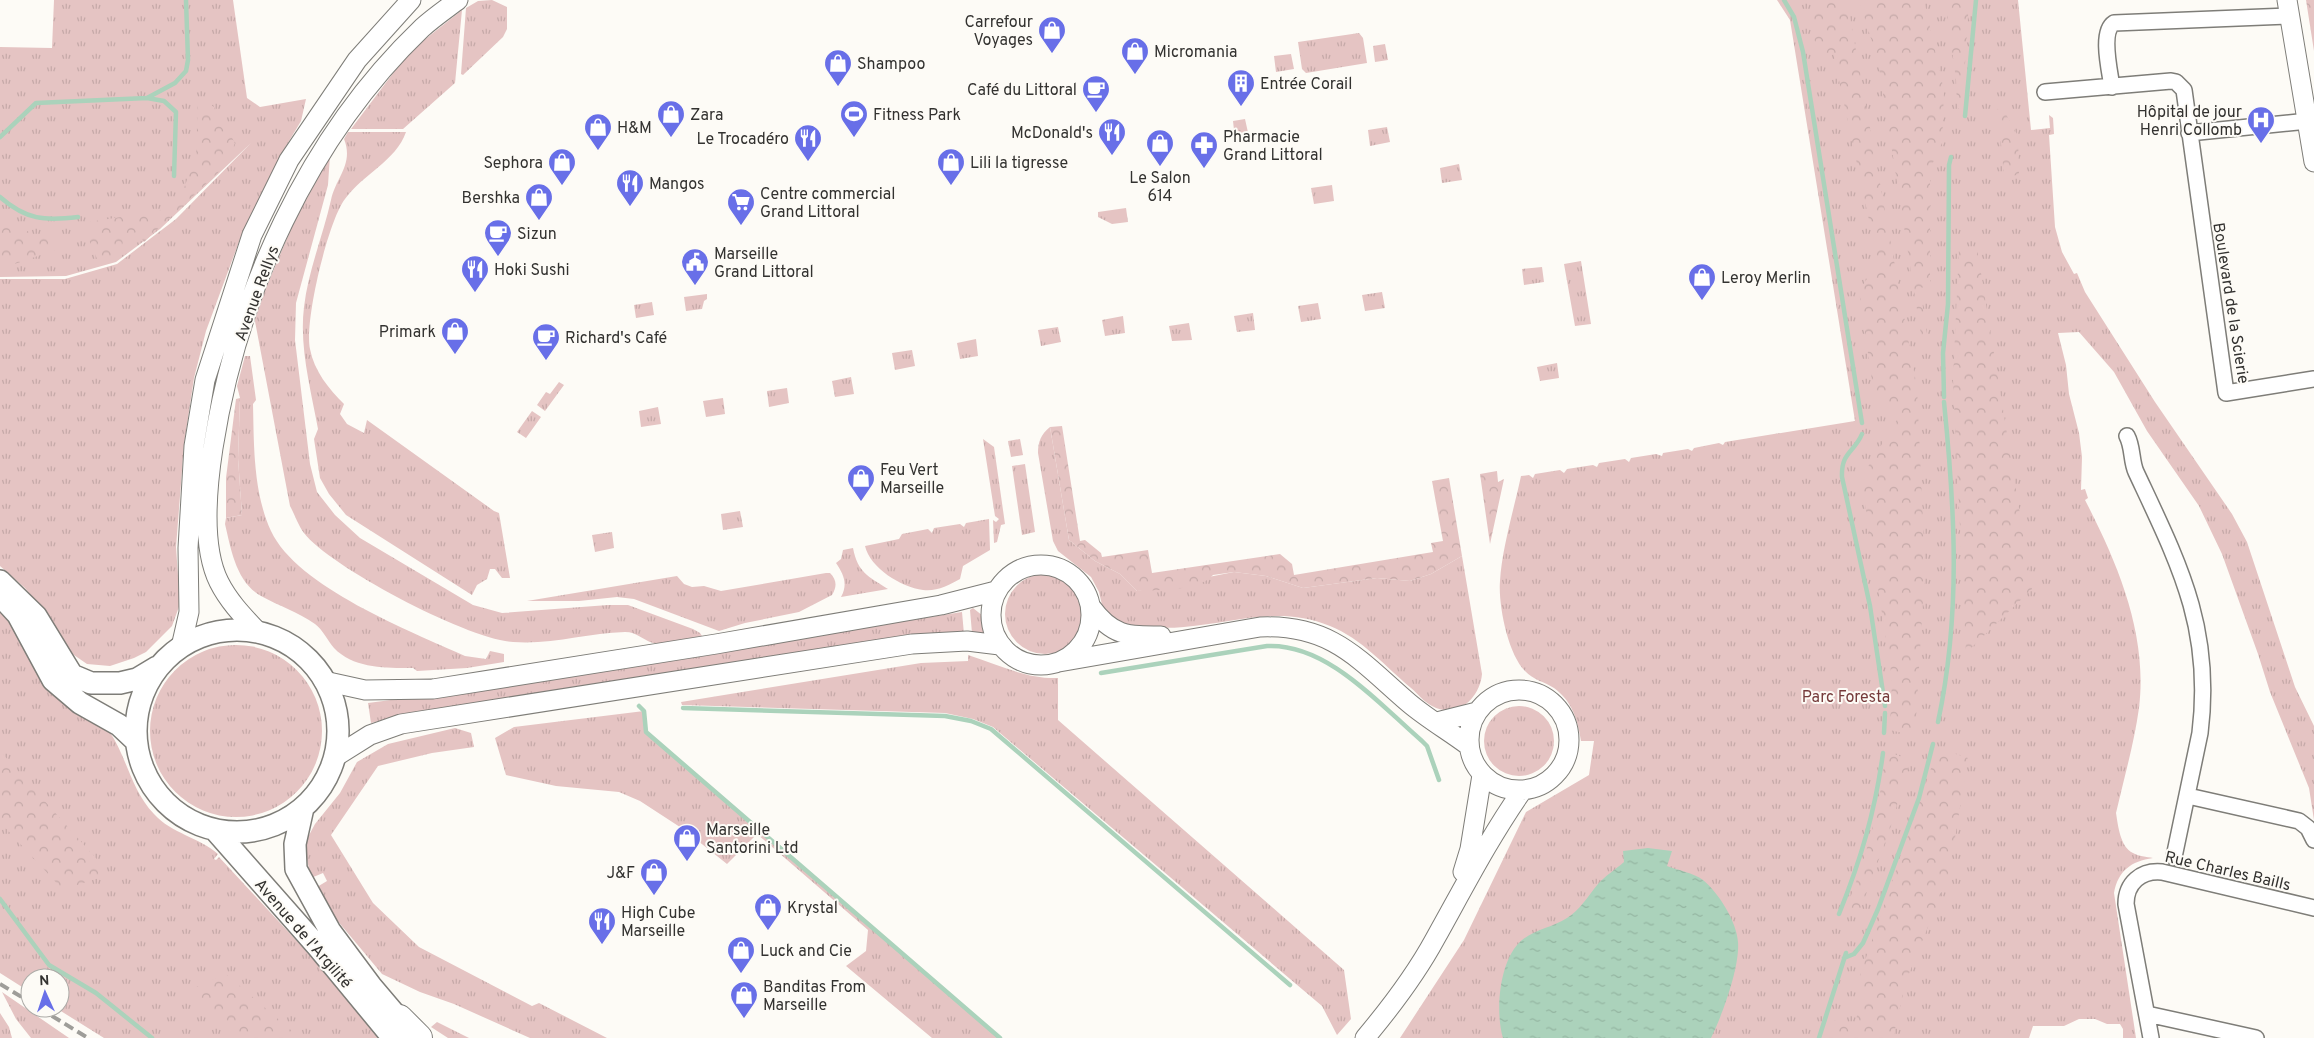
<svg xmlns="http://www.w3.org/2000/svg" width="2314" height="1038" viewBox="0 0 2314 1038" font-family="Overpass,sans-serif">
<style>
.grass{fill:url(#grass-tufts)}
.forest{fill:url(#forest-crowns)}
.water{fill:url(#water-ripples)}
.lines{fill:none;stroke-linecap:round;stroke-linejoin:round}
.stream{stroke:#abd2bb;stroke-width:4.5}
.minor-casing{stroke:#7e7d78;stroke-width:18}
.tertiary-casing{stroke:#7e7d78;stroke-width:21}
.secondary-casing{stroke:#7e7d78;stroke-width:24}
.motorway-casing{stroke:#7e7d78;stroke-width:30}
.minor{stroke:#fff;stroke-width:15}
.tertiary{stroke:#fff;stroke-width:19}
.secondary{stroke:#fff;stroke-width:21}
.motorway{stroke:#fff;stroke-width:28}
.rail{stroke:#9e9d99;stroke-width:4;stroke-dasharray:10 5;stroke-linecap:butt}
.labels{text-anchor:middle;stroke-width:4;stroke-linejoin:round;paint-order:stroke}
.poi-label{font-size:16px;fill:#333230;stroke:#fdfbf6;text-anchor:start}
.street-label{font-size:16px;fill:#333230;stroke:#fdfbf6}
.park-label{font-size:16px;fill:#753a3a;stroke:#fdfbf6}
</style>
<defs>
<pattern id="grass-tufts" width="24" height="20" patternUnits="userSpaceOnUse" patternTransform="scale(1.25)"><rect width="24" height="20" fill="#e5c4c3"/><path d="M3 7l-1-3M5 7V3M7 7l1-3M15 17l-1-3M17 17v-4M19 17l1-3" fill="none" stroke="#c5a9a8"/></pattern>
<pattern id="forest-crowns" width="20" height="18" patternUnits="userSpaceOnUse" patternTransform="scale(1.25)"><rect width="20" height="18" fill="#e5c4c3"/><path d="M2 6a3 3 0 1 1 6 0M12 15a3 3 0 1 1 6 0" fill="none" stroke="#c5a9a8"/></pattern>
<pattern id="water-ripples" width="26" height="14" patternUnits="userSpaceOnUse" patternTransform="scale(1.25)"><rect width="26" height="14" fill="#abd2bb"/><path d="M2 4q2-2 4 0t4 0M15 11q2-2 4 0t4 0" fill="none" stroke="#94b5a1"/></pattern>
</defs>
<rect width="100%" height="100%" fill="#fdfbf6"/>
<!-- grass -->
<path class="grass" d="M54 0H233L247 98 260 107 306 99 301 121 279 158 243 231 206 331 194 378 184 445 176 547 180 604 172 626 146 652 134 658 110 666 87 664 71 653 51 620 25 588 0 566V279H65L117 264 176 219 251 143 160 229 116 262 66 276 0 277V47L52 48Z
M492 0 507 7V29L503 37 463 75 461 74 466 8 478 1Z
M1777 0H2018L2031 130 2050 128 2049 115 2053 118 2054 134 2049 135 2055 227 2062 252 2074 274 2077 273 2085 292 2155 402 2232 514 2247 542 2295 687 2314 726V820L2309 788 2270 692 2258 654 2222 554 2199 506 2147 431 2114 372 2079 332 2058 333 2066 365 2069 394 2079 433 2082 457 2081 490 2085 489 2088 498 2085 500C2118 564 2148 635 2139 708 2134 744 2124 778 2116 813 2118 825 2120 847 2133 853 2138 856 2147 857 2153 858 2131 861 2118 871 2114 893L2136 1038H2123V1029L2120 1024H2107L2095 1019H2079L2064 1026H2033L2029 1038H1400L1464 940 1526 812 1589 775 1594 741H1581C1578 720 1572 701 1554 688 1545 682 1533 680 1525 671 1508 654 1498 605 1500 581 1502 548 1514 509 1521 476L1529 475 1533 478 1535 474 1560 470 1564 473 1567 469 1593 465 1597 467 1599 463 1625 459 1629 462 1631 458 1656 454 1662 456 1663 453 1688 449 1692 451 1694 448 1719 443 1723 445 1725 442 1855 421 1790 20Z
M462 10 455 83 403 129H351L409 52Z
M1359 33 1363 38 1367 63 1306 73 1302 69 1298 42Z
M1385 44 1388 60 1375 62 1373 46Z
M1291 54 1294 69 1276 72 1274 56Z
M1245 119 1249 137 1235 139 1233 121Z
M1387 127 1390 142 1370 146 1368 130Z
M348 132H406C396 161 363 174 345 199 328 221 304 322 310 349 314 371 329 389 344 404L340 414 347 424 364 433 367 420 494 511 499 513 510 578H502L495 569H490L487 579 477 585 472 595 346 515 329 494 320 478 314 439 318 429C311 390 299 347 304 307 308 271 323 236 331 200 336 177 354 164 344 139Z
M330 155 328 185 296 303 295 340 310 464 317 492 335 515 360 538 473 605 502 613 608 605H628L693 629 700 633 702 636C690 638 663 645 653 643 643 640 637 632 625 632 587 633 551 645 513 642 469 640 330 567 304 533 298 525 295 515 290 506L254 316 293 224Z
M1459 164 1462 180 1442 183 1440 168Z
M1332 185 1334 201 1314 204 1311 188Z
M1126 208 1128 222 1112 224 1098 217V212Z
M1581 261 1591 324 1575 326 1564 264Z
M1542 267 1544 282 1524 285 1522 269Z
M1382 292 1385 308 1365 311 1362 295Z
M707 294V299L704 301 702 309 686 311 684 297Z
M652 302 654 315 636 318 634 305Z
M1318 303 1321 319 1301 322 1298 306Z
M1253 313 1255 330 1237 332 1234 316Z
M1123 316 1125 333 1105 336 1102 320Z
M1189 323 1192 340 1172 341 1169 326Z
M1058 327 1061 342 1041 346 1038 330Z
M976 339 978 356 960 359 957 343Z
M912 350 915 366 895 370 892 353Z
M245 356H250L256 400 253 404C254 445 253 492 271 531 297 587 410 631 465 656L486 659 490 651 504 654V662L467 668 417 671 413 668C387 668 354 669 334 648 328 641 323 630 315 624 298 612 279 606 261 596 236 582 231 549 225 524L226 518 242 515 238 458 240 398 237 386Z
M1557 363 1559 378 1540 381 1537 367Z
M851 377 854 394 835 397 832 381Z
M559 382 564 385 545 411 537 405 546 392 550 394Z
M787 388 789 403 769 407 767 391Z
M723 398 725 414 706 417 703 401Z
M658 407 661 424 641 427 639 411Z
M532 411 541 417 526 438 517 432Z
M1050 427 1069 540 1095 561 1120 574 1137 591 1234 572 1266 576 1303 588 1377 578 1410 581 1431 574 1462 556 1482 674C1480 698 1457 720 1432 706 1424 702 1418 694 1411 688 1386 667 1361 638 1330 626 1279 605 1235 623 1184 627 1162 629 1140 627 1119 625L1103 609 1099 592 1091 577 1058 551 1053 541 1038 453C1038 442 1041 434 1050 427Z
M983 439 994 447 1005 524 1001 525 997 542 994 543 993 520 996 522 999 519 995 516Z
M1020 439 1023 455 1011 457 1008 441Z
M1025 464 1035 532 1022 535 1012 466Z
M740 511 743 527 723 530 721 514Z
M989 519 990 550 963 566 960 579C949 585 936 592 923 590 901 587 870 568 865 546L899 539 902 534 928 529 932 533 934 528 960 524 964 527 966 523Z
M612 532 614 548 595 552 592 535Z
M853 548C858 573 868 576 888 589L841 597C848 584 844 575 836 563L841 559 843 550Z
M826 573H830C837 580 837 587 832 595L799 612 745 623 719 631 634 599 617 597 579 601H527L677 576 684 584 692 587 704 586 721 591Z
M1005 614a40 40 0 1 1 80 0a40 40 0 1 1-80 0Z
M973 608 983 616 986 635 972 633 970 610Z
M0 611 14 623 109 731C127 757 131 790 154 814 172 834 199 837 218 854L214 859 216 860 219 857 332 979 382 1038H104L56 1008H60V978H30V992L0 973Z
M962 612 964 634 404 715 371 723 368 703 474 689Z
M150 731a86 86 0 1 1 172 0a86 86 0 1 1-172 0Z
M968 655C1000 665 1025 679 1058 678V720L1344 970 1351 1019 1337 1035 1322 1006 993 727 973 719 945 713 682 705 681 702 921 663 968 661Z
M1484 741a35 35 0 1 1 70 0a35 35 0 1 1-70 0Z
M644 711 646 732 1000 1038H932L846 966 866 951 868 930 757 834 727 864 683 829 640 801 619 792 556 786 506 775 495 738 514 727Z
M455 728 471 733 474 747 432 753 378 766 331 835 373 903 419 947 532 1006 539 1003 607 1038H530L454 1004 420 992 382 974 331 913 317 887 327 881 323 873 311 878 306 855 307 839 315 824 340 793 357 762 388 744Z
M2 992 69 1038H31L16 1019Z
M0 1013 9 1027 12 1038H0Z
M437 1022 469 1038H448L431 1027Z"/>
<!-- forest -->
<path class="forest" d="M1817 0H1842L1850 17 1917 388 1925 566 1915 736 1890 730 1892 678 1861 478 1898 418 1875 402 1859 291 1878 262 1833 52 1819 56 1807 13Z
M1859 0H1924L1944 91 1942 143 1930 169V286L1920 288 1927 334 1921 335 1878 61Z
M1945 0H1969L1962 112 1957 107 1956 79Z
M2306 0H2314V51Z
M198 97 214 107 235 143 226 165 144 242 137 232 123 237 122 252 98 261 87 235 89 222 159 211 181 196 196 156Z
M2002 107 2018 136 2019 175 2004 176 2000 133 1993 111Z
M0 216 38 237 57 233 61 248 0 269Z
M1959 248H1977L2032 589 1966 653 1953 380Z
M240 398 238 458 242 515 226 518V478L236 399Z
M1062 426 1080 541 1085 540 1101 553 1102 557 1148 550 1152 573 1280 554 1292 564 1294 575 1433 552 1431 543 1443 541 1432 481 1449 478 1462 556 1431 574 1410 581 1377 578 1303 588 1266 576 1234 572 1213 575C1200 591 1157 590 1137 591L1120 574 1095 561 1069 540 1050 427Z
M1497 471 1498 482 1504 479 1490 544 1480 474Z
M1938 748 1968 758 1949 875 1906 981 1893 1038H1828L1832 1020 1854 1024 1867 989 1857 984Z
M0 751 110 874 63 890 0 822Z
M1886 751 1910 760 1891 826 1860 911 1847 906C1867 856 1881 804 1886 751Z
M226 974 300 1038H241L186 991Z"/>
<!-- water -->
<path class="water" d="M1648 848 1672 851 1667 866C1677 870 1694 873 1703 880 1718 892 1737 922 1738 942 1740 967 1722 1016 1711 1038H1503C1495 1012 1499 959 1522 940 1534 930 1553 927 1567 918 1580 910 1588 896 1598 884 1605 876 1616 869 1624 862L1623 851Z"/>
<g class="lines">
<!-- stream -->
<path class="stream" d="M1784 0 1794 17 1803 52 1862 423
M147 98 164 101 176 112 174 176
M1965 116 1976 0
M0 137 36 103 147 98 175 83 186 71 188 60 186 0
M0 197C26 220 45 221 78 217
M1944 397 1943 353 1948 304 1949 165 1951 157
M1862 434C1854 453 1841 452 1842 477L1870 606 1885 706
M1101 673 1267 646C1327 643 1379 704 1422 741L1427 746 1439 780
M639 706 644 711 646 732 1000 1038
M683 708 945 716 971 721 991 729 1290 985
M1938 722C1961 614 1955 511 1944 402
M1884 733 1885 713
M0 899 49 965 96 993 152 1038
M1839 914C1861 859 1875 812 1883 753
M1844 958 1854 954 1863 943 1878 909 1919 798 1933 744
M1819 1038 1846 953"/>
<!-- minor casing -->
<g class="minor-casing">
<path id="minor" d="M2112 87C2110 72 2100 32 2114 23L2290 16
M2045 92 2171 81 2176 82 2184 90 2226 393 2314 379
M2189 133 2308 121
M2127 436C2133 447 2131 461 2136 472 2179 564 2213 628 2200 733L2174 857
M2188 796 2299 821 2308 828 2314 840
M2147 1014 2256 1038
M2151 1038 2126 904C2126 883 2141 870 2162 872L2314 908"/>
</g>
<!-- tertiary casing -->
<g class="tertiary-casing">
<path id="tertiary" d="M2287 0 2314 162
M991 615a50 50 0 1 1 100 0a50 50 0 1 1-100 0Z
M1091 607C1112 636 1127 636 1161 636
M259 633C244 617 229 602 219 582 201 546 207 487 213 448 237 294 308 137 422 28 433 18 446 9 458 0
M181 647 189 612 188 548 194 446 205 380 252 235 289 160 357 60 411 0
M1059 662 1260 627C1332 624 1359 660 1409 703 1428 719 1449 731 1469 746
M324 681 365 690 433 689 716 644 941 605 996 591
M1469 740a50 50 0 1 1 100 0a50 50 0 1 1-100 0Z
M1437 722 1477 712
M335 757 370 735 401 724 912 644 967 641 1000 645
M1463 872 1470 849 1482 775
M1365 1038C1391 1007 1416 974 1435 939 1463 889 1489 838 1522 791"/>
</g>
<!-- secondary casing -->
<g class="secondary-casing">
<path id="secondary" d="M0 581 36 616 72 675 91 683H120L137 679 157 667
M7 603 18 615 53 680 80 703 119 725 136 741
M136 731a101 101 0 1 1 202 0a101 101 0 1 1-202 0Z
M303 808 295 844 296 869 330 931 371 986 399 1019
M215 830 318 947 393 1038"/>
</g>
<!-- motorway casing -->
<g class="motorway-casing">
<path id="motorway" d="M399 1019 418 1038"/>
</g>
<!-- minor -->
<use href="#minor" class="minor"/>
<!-- tertiary -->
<use href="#tertiary" class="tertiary"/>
<!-- secondary -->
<use href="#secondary" class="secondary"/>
<!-- motorway -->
<use href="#motorway" class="motorway"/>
<!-- rail -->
<path class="rail" d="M0 984 30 1002
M39 1008 88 1038"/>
</g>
<!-- icons -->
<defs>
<g id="shop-pin" transform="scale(1.4375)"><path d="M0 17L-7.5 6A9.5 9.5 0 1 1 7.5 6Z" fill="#686fe8" stroke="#fdfbf6"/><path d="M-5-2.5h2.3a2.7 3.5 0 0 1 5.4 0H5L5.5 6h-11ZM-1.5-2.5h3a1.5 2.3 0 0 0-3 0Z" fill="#fff"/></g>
<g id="building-pin" transform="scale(1.4375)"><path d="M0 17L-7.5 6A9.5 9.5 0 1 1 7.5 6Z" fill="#686fe8" stroke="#fdfbf6"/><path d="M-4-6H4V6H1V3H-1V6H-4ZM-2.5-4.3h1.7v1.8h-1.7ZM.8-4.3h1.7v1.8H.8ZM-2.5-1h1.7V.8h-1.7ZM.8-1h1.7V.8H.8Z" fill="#fff"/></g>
<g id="cafe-pin" transform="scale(1.4375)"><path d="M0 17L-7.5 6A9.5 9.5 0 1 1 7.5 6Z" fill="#686fe8" stroke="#fdfbf6"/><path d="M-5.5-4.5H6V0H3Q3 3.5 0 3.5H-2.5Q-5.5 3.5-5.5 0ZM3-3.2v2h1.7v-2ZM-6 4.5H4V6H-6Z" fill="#fff"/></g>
<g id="stadium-pin" transform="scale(1.4375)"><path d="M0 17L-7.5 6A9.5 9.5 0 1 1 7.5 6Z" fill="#686fe8" stroke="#fdfbf6"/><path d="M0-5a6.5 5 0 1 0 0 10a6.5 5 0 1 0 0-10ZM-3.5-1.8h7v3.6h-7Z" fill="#fff"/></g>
<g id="hospital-pin" transform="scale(1.4375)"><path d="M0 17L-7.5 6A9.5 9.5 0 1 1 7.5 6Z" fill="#686fe8" stroke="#fdfbf6"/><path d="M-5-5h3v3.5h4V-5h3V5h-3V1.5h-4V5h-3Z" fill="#fff"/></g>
<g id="restaurant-pin" transform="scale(1.4375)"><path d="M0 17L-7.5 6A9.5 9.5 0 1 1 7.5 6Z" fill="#686fe8" stroke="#fdfbf6"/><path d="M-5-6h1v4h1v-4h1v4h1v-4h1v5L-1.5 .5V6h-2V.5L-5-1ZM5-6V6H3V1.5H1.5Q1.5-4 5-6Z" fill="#fff"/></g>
<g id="pharmacy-pin" transform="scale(1.4375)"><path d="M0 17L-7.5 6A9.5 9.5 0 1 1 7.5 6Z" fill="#686fe8" stroke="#fdfbf6"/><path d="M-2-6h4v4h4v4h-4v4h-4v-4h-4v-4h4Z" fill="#fff"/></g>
<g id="supermarket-pin" transform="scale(1.4375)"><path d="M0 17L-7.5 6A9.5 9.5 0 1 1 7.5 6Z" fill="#686fe8" stroke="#fdfbf6"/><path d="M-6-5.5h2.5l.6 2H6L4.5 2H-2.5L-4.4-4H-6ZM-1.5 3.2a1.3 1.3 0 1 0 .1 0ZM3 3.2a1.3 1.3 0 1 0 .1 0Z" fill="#fff"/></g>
<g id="civic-pin" transform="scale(1.4375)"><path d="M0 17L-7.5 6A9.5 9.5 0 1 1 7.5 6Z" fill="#686fe8" stroke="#fdfbf6"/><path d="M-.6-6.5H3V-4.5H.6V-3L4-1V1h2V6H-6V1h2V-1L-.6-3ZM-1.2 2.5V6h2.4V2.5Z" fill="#fff"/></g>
</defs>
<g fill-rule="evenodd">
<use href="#shop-pin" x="1052" y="30"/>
<use href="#shop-pin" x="1135" y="51"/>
<use href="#shop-pin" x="838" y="63"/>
<use href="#building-pin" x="1241" y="83"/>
<use href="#cafe-pin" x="1096" y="89"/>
<use href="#shop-pin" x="671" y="114"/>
<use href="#stadium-pin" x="854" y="114"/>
<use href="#hospital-pin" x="2261" y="120"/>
<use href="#shop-pin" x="598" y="127"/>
<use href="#restaurant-pin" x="1112" y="132"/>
<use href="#restaurant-pin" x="808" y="138"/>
<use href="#shop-pin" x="1160" y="143"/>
<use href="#pharmacy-pin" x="1204" y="145"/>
<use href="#shop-pin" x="562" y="162"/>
<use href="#shop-pin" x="951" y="162"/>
<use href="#restaurant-pin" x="630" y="183"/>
<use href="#shop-pin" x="539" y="197"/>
<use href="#supermarket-pin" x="741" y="202"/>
<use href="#cafe-pin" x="498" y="233"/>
<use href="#civic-pin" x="695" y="262"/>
<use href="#restaurant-pin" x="475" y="269"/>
<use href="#shop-pin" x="1702" y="277"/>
<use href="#shop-pin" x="455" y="331"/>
<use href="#cafe-pin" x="546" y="337"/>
<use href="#shop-pin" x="861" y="478"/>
<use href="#shop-pin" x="687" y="838"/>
<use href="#shop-pin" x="654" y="872"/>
<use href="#shop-pin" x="768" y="907"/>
<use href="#restaurant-pin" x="602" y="921"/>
<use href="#shop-pin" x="741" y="950"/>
<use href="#shop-pin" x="744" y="995"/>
</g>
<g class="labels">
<!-- poi labels -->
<g class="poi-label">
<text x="1033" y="27" text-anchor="end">Carrefour<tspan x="1033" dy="18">Voyages</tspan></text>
<text x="1154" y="57">Micromania</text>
<text x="857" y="69">Shampoo</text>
<text x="1260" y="89">Entrée Corail</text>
<text x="1077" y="95" text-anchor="end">Café du Littoral</text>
<text x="2242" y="117" text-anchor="end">Hôpital de jour<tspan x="2242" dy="18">Henri Collomb</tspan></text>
<text x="690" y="120">Zara</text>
<text x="873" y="120">Fitness Park</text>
<text x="617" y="133">H&amp;M</text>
<text x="1093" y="138" text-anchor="end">McDonald's</text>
<text x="1223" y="142">Pharmacie<tspan x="1223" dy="18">Grand Littoral</tspan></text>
<text x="789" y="144" text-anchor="end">Le Trocadéro</text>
<text x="543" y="168" text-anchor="end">Sephora</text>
<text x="970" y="168">Lili la tigresse</text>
<text x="1160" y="183" text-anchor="middle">Le Salon<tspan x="1160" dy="18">614</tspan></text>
<text x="649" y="189">Mangos</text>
<text x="760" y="199">Centre commercial<tspan x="760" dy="18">Grand Littoral</tspan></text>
<text x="520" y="203" text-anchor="end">Bershka</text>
<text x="517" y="239">Sizun</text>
<text x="714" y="259">Marseille<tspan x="714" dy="18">Grand Littoral</tspan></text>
<text x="494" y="275">Hoki Sushi</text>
<text x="1721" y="283">Leroy Merlin</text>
<text x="436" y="337" text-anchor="end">Primark</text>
<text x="565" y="343">Richard's Café</text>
<text x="880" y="475">Feu Vert<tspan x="880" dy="18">Marseille</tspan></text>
<text x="706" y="835">Marseille<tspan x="706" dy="18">Santorini Ltd</tspan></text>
<text x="635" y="878" text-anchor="end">J&amp;F</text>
<text x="787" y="913">Krystal</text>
<text x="621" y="918">High Cube<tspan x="621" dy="18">Marseille</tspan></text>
<text x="760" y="956">Luck and Cie</text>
<text x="763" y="992">Banditas From<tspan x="763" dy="18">Marseille</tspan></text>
</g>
<!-- street labels -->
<g class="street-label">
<text transform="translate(256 293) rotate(-70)" y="6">Avenue Rellys</text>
<text transform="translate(2232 303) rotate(81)" y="6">Boulevard de la Scierie</text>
<text transform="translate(2228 870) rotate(13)" y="6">Rue Charles Baills</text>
<text transform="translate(304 933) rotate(49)" y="6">Avenue de l'Argilité</text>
</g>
<!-- park labels -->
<g class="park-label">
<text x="1846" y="702">Parc Foresta</text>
</g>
</g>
<!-- north arrow -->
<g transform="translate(45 993) rotate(357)"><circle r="24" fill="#fdfbf6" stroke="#acaba7"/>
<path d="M0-4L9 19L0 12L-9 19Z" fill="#686fe8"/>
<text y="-8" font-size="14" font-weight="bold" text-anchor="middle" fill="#333230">N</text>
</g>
</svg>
